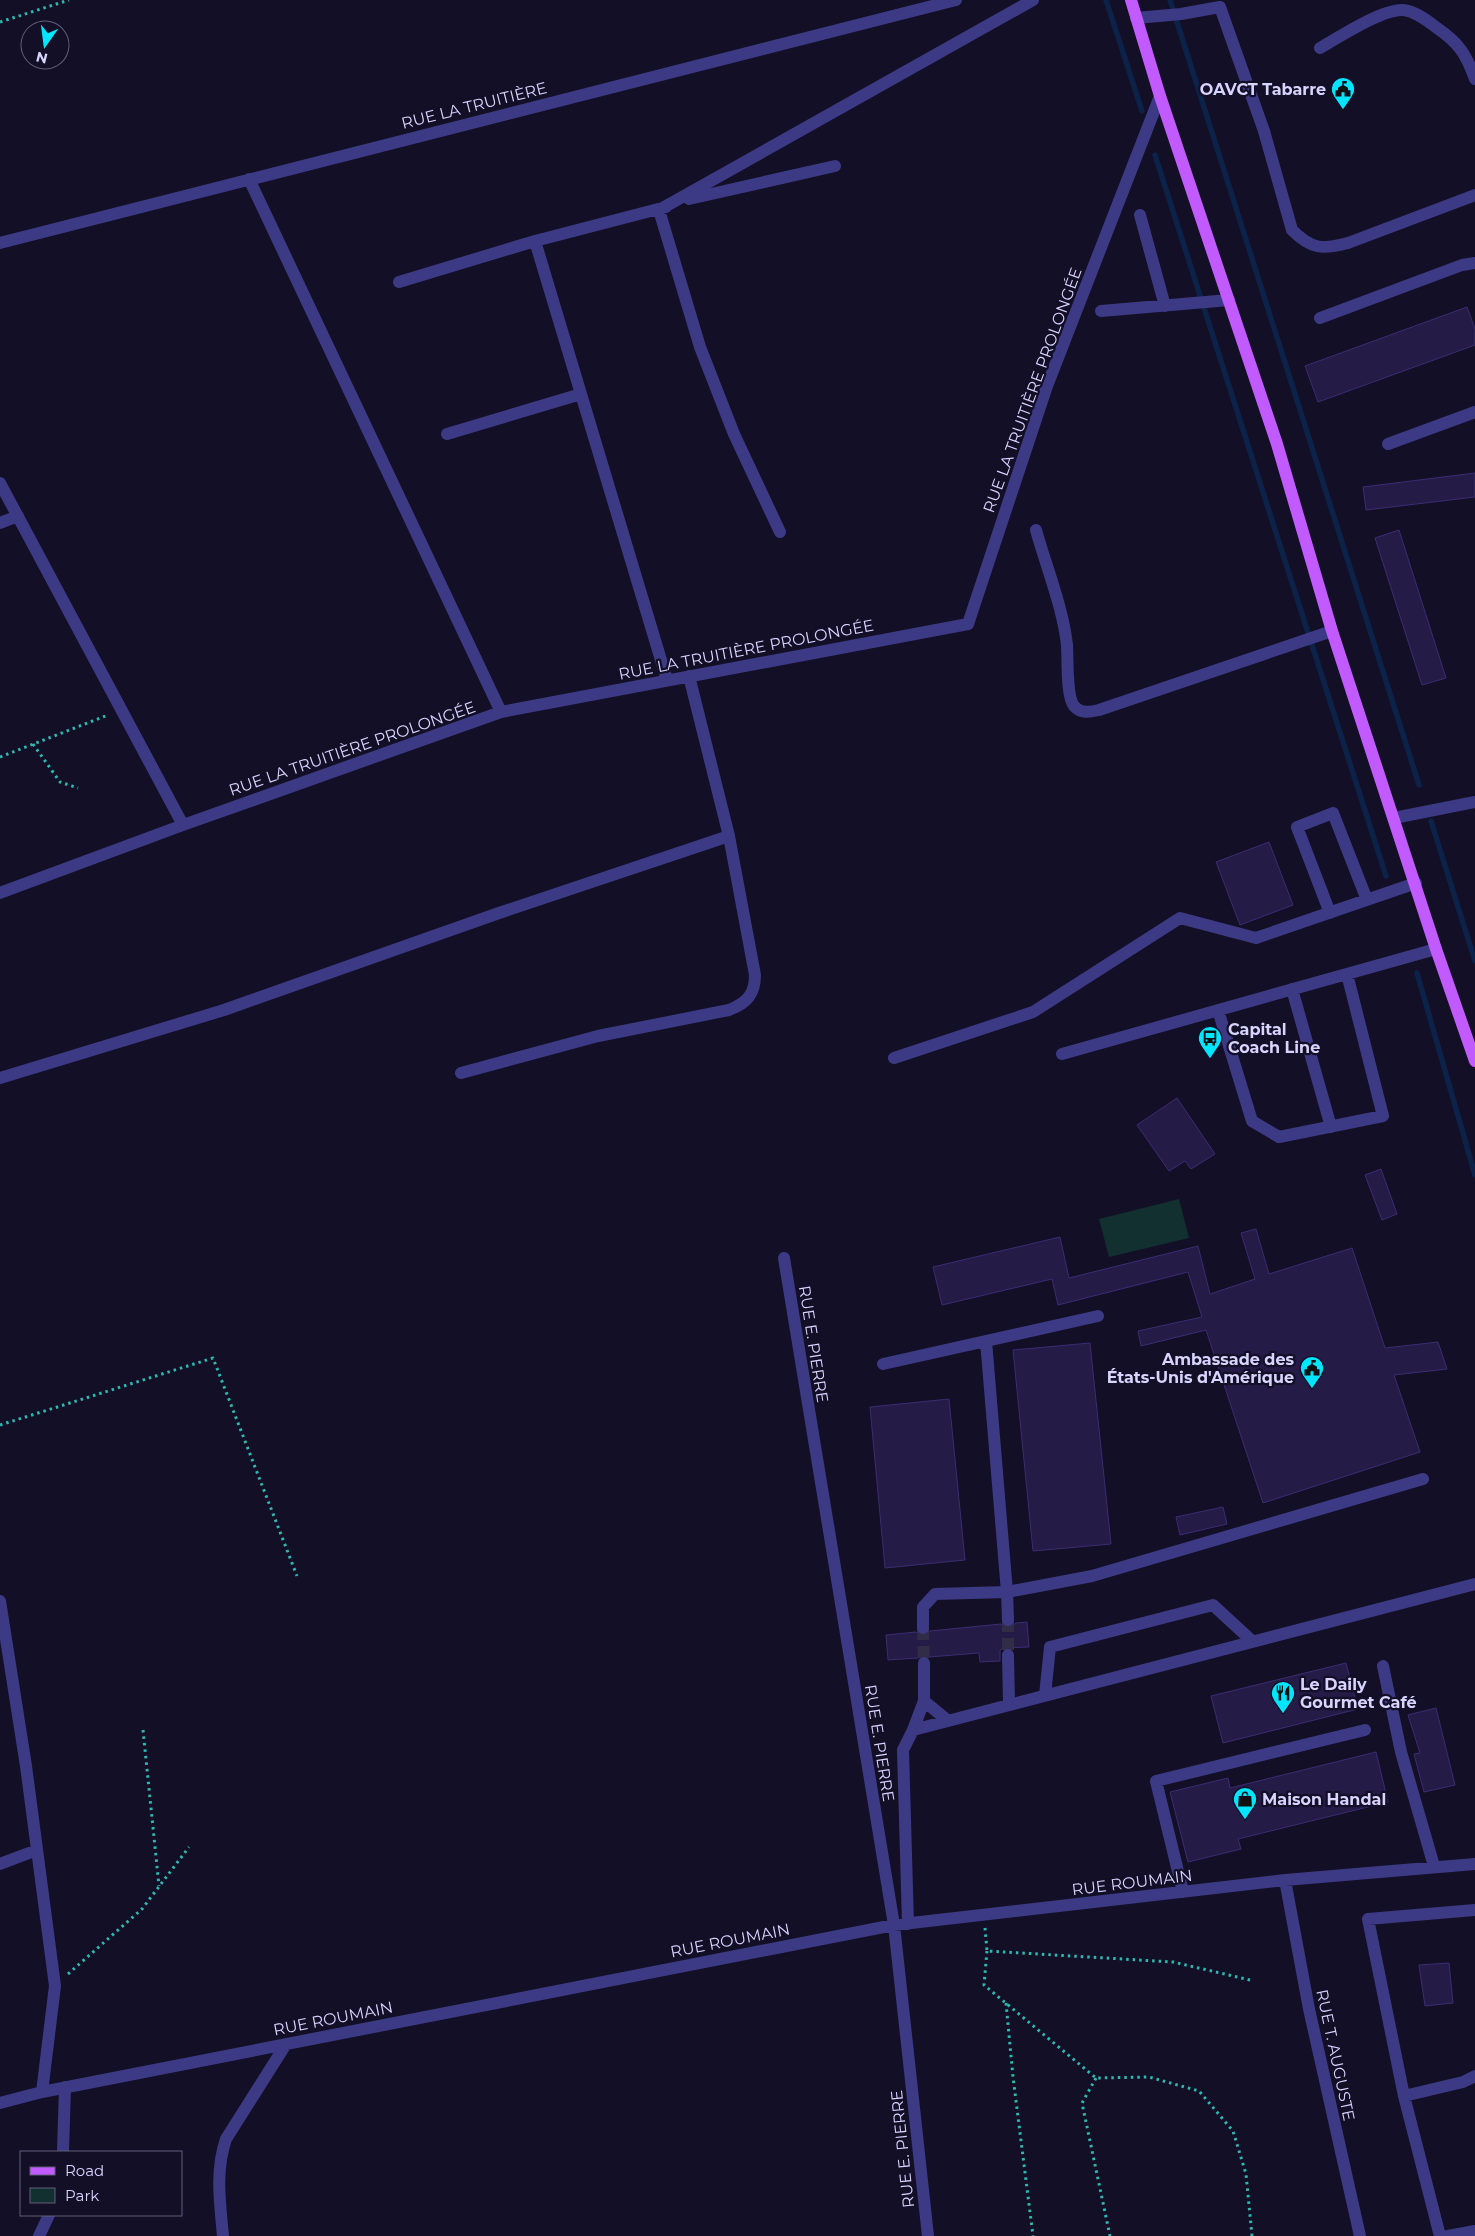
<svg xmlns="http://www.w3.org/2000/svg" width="1475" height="2236" viewBox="0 0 1475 2236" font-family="Montserrat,sans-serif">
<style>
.green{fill:#12302f}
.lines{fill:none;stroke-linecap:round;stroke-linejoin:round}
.stream{stroke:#0c2248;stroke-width:5.5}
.building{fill:#241b47;stroke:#3b2d73}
.minor-tunnel{stroke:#312d47;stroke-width:12;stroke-dasharray:12 6;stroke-linecap:butt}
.path{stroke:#2fb8b0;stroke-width:3;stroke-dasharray:2.5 4;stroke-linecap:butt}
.minor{stroke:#3d3a85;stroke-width:12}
.major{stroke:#c25bff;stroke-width:12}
.labels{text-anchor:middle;stroke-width:4.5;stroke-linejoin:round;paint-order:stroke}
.poi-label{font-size:16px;font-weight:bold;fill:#d9d4ff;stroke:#130f26;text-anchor:start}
.street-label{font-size:16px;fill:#d9d4ff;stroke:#130f26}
</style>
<rect width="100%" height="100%" fill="#130f26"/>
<!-- green -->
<path class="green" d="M1179 1199 1189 1238 1109 1257 1099 1219Z"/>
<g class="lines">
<!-- stream -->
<path class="stream" d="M1106 0 1142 111
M1170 0 1419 785
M1155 155 1386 876
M1431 821 1475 961
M1417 973 1475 1175"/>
</g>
<!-- building -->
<path class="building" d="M1467 307 1475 329V345L1318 402 1305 366Z
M1475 473V497L1366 510 1363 487Z
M1399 530 1446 678 1422 685 1375 538Z
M1269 842 1293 905 1240 925 1216 862Z
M1177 1098 1215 1154 1191 1169 1185 1161 1169 1171 1137 1125Z
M1381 1169 1397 1214 1382 1220 1365 1175Z
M1256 1229 1269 1274 1352 1248 1385 1348 1438 1342 1447 1369 1394 1375 1420 1452 1263 1503 1206 1330 1141 1346 1138 1331 1202 1317 1188 1272 1058 1305 1052 1279 942 1305 933 1267 1060 1237 1069 1278 1198 1246 1210 1294 1255 1279 1241 1233Z
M1090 1343 1111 1544 1033 1551 1013 1350Z
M949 1399 965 1560 885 1568 870 1407Z
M1223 1507 1227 1524 1180 1535 1176 1517Z
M1027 1622 1029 1647 1004 1648 1000 1650V1661L980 1662 979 1653 929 1657 924 1655 918 1658 888 1660 886 1635 916 1632 923 1636 930 1631 1001 1624 1009 1628 1016 1623Z
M1346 1663 1358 1709 1223 1743 1211 1696Z
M1436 1708 1455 1785 1424 1792 1414 1754 1420 1753 1408 1715Z
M1376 1752 1388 1802 1238 1839 1241 1849 1188 1862 1170 1792 1228 1778 1230 1788Z
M1449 1963 1453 2003 1425 2006 1419 1965Z"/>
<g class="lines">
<!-- minor-tunnel -->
<path class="minor-tunnel" d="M1008 1620V1655
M923 1628 924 1663"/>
<!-- path -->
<path class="path" d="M0 22 69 0
M33 744 60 782 78 788
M0 757 108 715
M0 1425 213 1358 297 1576
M143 1730 159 1886
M985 1928 987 1951 1173 1962 1250 1980
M987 1951 984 1985 1096 2078 1149 2077 1199 2091 1233 2131 1246 2174 1252 2236
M68 1974 142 1909 189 1847
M1006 2003 1013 2077 1033 2236
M1096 2078 1082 2103 1110 2236"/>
<!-- minor -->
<path class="minor" d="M1136 18 1181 14 1220 7 1264 131 1292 230C1311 249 1322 250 1348 243L1475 195
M1320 48C1339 37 1382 9 1403 10 1415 11 1428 21 1437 28 1459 43 1466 54 1475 79
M249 179 501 712
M689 199 835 166
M666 207 535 241 667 680
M1140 215 1165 306
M0 243 956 0
M399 282 535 241
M1101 311 1229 300
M1320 318 1462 265 1475 263
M447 434 581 394
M1388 444 1475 412
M0 483 183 825
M0 523 18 516
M1036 530C1046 566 1063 608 1067 645 1068 659 1066 696 1074 706 1081 714 1090 712 1099 710L1332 631
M780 532 734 434 700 347 659 210 1033 0
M1394 818 1475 802
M0 893 183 825 501 712 968 624 1047 386 1160 96
M1330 913 1297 827 1333 813 1367 900
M1292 989 1331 1127
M1218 1010 1252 1121 1279 1137 1383 1116 1347 974
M1062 1054 1436 949
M894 1058 1033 1012 1180 918 1256 938 1416 883
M461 1073 598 1036 729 1010C747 1003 755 994 755 975L729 836 689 676
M0 1078 224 1010 499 913 729 836
M784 1258 894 1925 928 2236
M986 1341 1007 1592 1008 1620
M883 1364 1098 1316
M0 1601 26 1766 55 1986 42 2092
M923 1628V1607L935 1594 1007 1592 1092 1576 1423 1479
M1008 1655 1009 1704
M1383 1666 1401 1752 1434 1866
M1045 1695 1050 1647 1213 1605 1252 1641
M924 1701 947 1720
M913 1730 924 1701V1663
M0 1864 37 1850
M1285 1880 1309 2009 1360 2236
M1183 1892 1156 1781 1365 1730
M908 1924 903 1750 913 1730 1475 1584
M1404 2096 1463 2082 1475 2076
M0 2103 42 2092 894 1925 1285 1880 1475 1864
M63 2152 65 2087
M39 2236 49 2215
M223 2236C220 2203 215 2171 226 2139L286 2044
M1440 2236 1404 2096 1368 1919 1475 1910
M1448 2236 1475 2231"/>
<!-- major -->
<path class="major" d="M1131 0 1160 96 1277 444 1332 631 1436 949 1475 1061"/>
</g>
<!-- icons -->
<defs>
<g id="civic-pin" transform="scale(1.25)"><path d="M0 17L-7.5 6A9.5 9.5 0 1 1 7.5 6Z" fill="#00e5ff" stroke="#130f26"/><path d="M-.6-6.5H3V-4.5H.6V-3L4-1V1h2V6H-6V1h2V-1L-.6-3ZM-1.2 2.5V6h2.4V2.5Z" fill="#111"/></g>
<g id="bus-pin" transform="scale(1.25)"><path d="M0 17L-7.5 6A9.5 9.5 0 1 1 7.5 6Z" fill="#00e5ff" stroke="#130f26"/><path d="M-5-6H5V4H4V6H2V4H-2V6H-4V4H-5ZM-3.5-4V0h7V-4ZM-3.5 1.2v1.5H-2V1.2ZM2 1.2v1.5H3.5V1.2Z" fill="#111"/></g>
<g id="restaurant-pin" transform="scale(1.25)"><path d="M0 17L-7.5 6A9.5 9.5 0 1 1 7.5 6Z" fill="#00e5ff" stroke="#130f26"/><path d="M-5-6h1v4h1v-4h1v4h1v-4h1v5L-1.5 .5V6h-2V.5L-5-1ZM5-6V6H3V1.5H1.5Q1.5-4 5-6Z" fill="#111"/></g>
<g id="shop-pin" transform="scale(1.25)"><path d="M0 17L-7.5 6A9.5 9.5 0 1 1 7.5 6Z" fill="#00e5ff" stroke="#130f26"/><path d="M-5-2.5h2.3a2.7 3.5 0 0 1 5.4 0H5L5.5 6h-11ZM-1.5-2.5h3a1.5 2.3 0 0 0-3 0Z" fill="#111"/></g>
</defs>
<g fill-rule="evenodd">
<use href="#civic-pin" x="1343" y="89"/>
<use href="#bus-pin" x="1210" y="1038"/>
<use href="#civic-pin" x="1312" y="1368"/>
<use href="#restaurant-pin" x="1283" y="1693"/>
<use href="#shop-pin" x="1245" y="1799"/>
</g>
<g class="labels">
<!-- poi labels -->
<g class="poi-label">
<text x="1326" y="95" text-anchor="end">OAVCT Tabarre</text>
<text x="1228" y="1035">Capital<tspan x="1228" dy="18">Coach Line</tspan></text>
<text x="1294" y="1365" text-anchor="end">Ambassade des<tspan x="1294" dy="18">États-Unis d'Amérique</tspan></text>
<text x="1300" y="1690">Le Daily<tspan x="1300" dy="18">Gourmet Café</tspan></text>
<text x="1262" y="1805">Maison Handal</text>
</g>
<!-- street labels -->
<g class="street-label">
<text transform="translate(474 105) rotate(-14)" y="6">RUE LA TRUITIÈRE</text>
<text transform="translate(1032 390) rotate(-70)" y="6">RUE LA TRUITIÈRE PROLONGÉE</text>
<text transform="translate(746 649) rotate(-11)" y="6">RUE LA TRUITIÈRE PROLONGÉE</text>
<text transform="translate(352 748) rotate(-19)" y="6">RUE LA TRUITIÈRE PROLONGÉE</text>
<text transform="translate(814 1344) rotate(81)" y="6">RUE E. PIERRE</text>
<text transform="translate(880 1743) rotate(81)" y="6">RUE E. PIERRE</text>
<text transform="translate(1132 1882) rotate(-7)" y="6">RUE ROUMAIN</text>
<text transform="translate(730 1940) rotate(-11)" y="6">RUE ROUMAIN</text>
<text transform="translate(333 2018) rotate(-11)" y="6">RUE ROUMAIN</text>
<text transform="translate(1336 2055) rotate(78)" y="6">RUE T. AUGUSTE</text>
<text transform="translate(902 2149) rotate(-96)" y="6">RUE E. PIERRE</text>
</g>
</g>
<!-- legend -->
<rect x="20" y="2151" width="162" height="65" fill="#130f26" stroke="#625e7d"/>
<rect x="30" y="2167" width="25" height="8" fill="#c25bff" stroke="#625e7d"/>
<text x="65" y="2176" font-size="15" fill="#d9d4ff">Road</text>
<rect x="30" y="2188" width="25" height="15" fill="#12302f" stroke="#625e7d"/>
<text x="65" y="2201" font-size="15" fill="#d9d4ff">Park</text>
<!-- north arrow -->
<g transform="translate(45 45) rotate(194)"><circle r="24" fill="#130f26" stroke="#625e7d"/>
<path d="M0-4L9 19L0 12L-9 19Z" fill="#00e5ff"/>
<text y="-8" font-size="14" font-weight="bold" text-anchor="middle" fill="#d9d4ff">N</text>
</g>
</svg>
